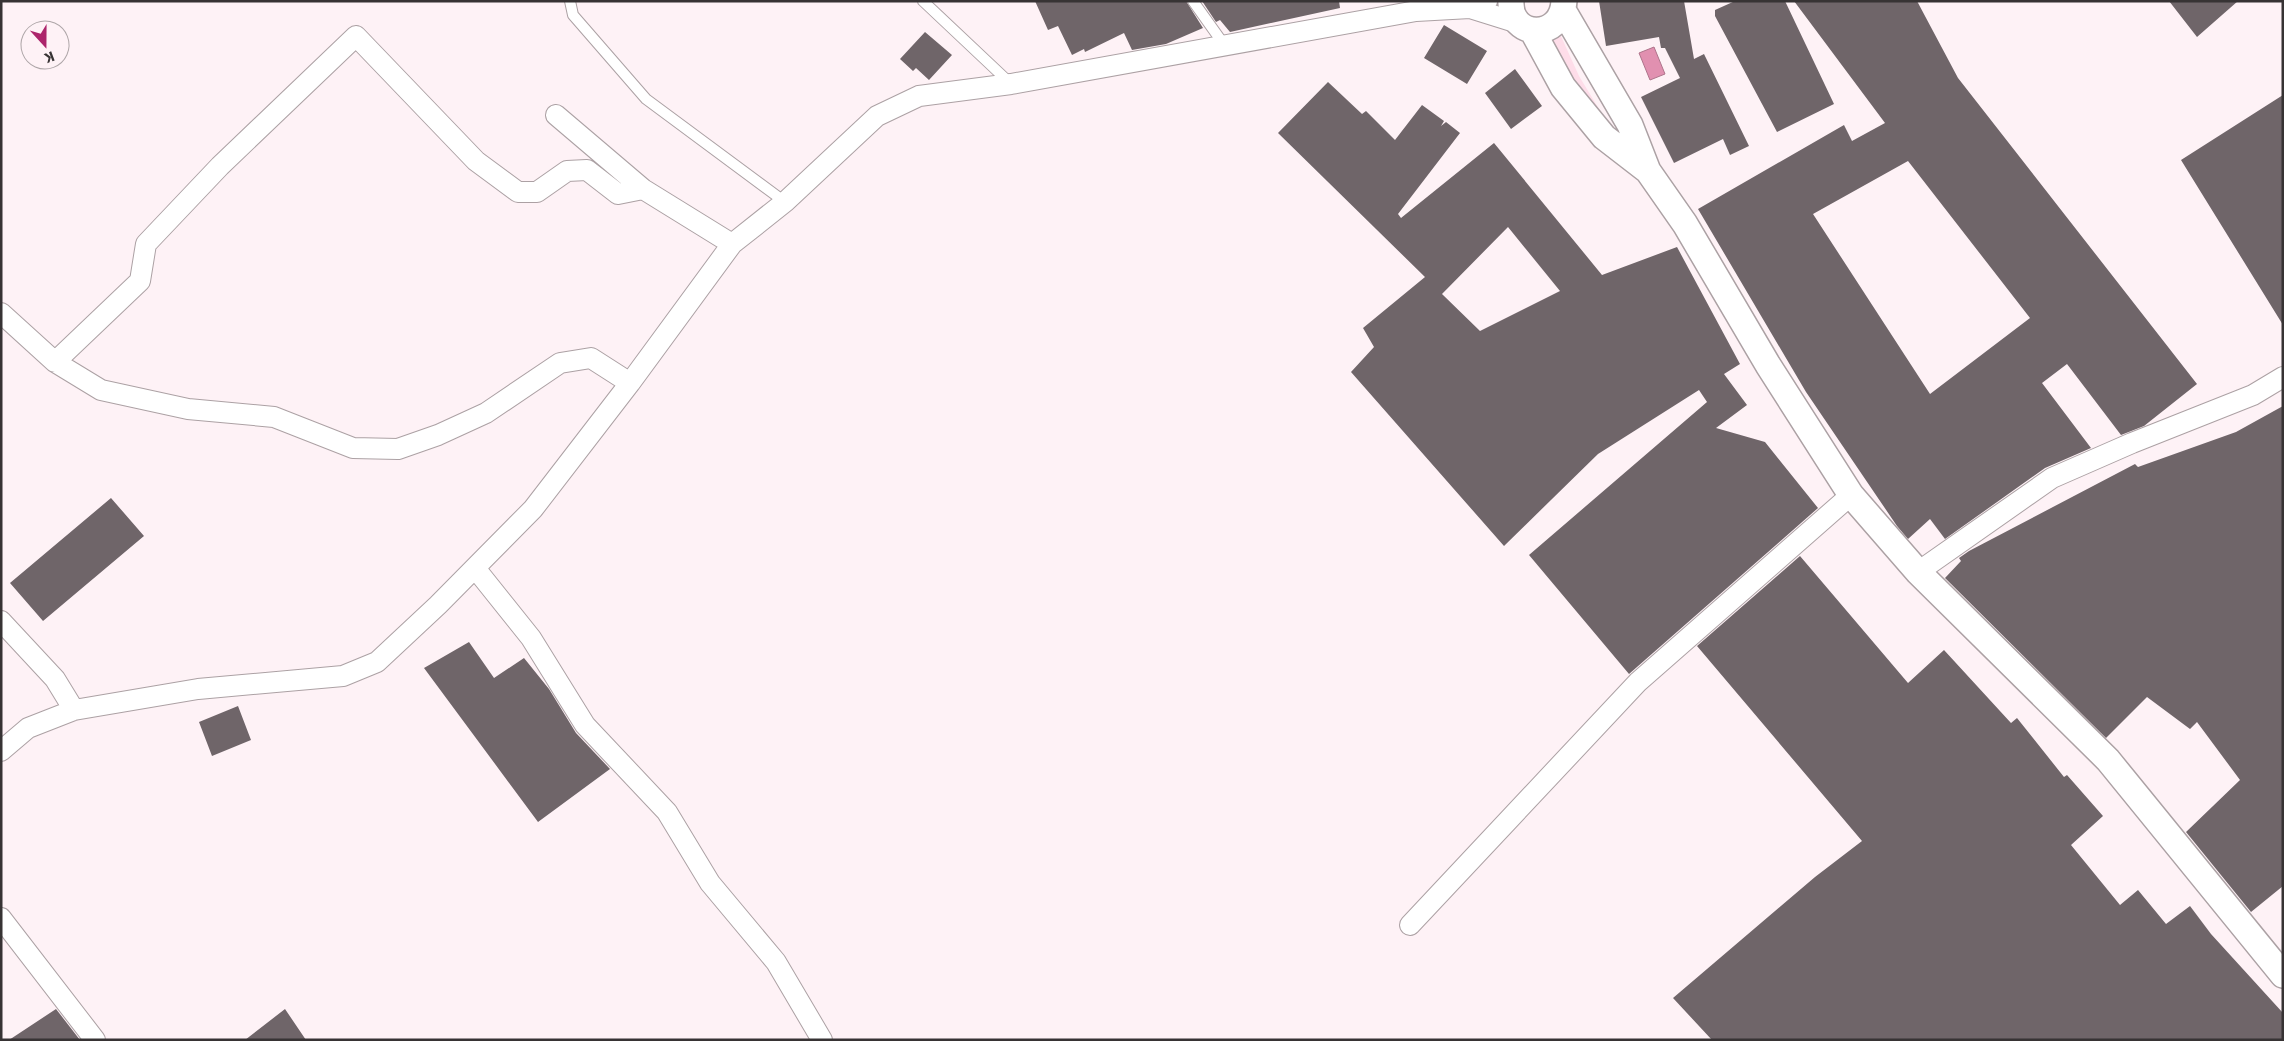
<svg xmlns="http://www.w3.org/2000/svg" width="2284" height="1041" viewBox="0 0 2284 1041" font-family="'Fira Sans',sans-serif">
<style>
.green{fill:#fedde9}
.water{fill:#e190b0;stroke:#ae748b}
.building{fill:#6f6569;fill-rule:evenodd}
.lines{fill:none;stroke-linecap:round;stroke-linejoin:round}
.service-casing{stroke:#aca1a4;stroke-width:12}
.minor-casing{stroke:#aca1a4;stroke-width:22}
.tertiary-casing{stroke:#aca1a4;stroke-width:28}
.service{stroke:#fff;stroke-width:10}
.minor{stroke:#fff;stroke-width:20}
.tertiary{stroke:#fff;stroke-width:25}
</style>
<rect width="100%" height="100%" fill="#fef2f6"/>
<!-- green -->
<path class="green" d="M1560 34 1579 76 1608 124 1571 84 1546 40Z"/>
<!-- water -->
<path class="water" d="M1654 47 1665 74 1650 80 1639 53Z"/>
<!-- building -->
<path class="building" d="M1035 1H1186L1203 28 1166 44 1132 50 1124 33 1085 52 1084 49 1072 55 1058 26 1048 30Z
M1202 1H1339L1340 8 1230 32 1220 20 1216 22Z
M1599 1H1684L1694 59 1704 54 1749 146 1730 155 1723 139 1674 163 1641 97 1680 78 1665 48H1661L1659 37 1606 46Z
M1735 1H1785L1834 104 1777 132 1715 16V10Z
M1794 1H1917L1958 78 2197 384 2144 426 2121 435 2067 364 2042 383 2091 448 2045 468 1945 539 1930 519 1908 539 1897 526 1806 392 1698 209 1844 125 1852 141 1885 123ZM1908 161 2030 318 1930 394 1813 214Z
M2169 1H2238L2197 37Z
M1444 25 1487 51 1467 84 1424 58Z
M925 32 952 55 929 80 916 68 913 71 900 59Z
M1515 69 1542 106 1511 129 1485 93Z
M1328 82 1362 114 1366 111 1395 140 1422 105 1444 121 1441 126 1446 122 1460 133 1398 214 1401 218 1494 143 1602 275 1677 247 1740 364 1724 374 1747 405 1716 428 1765 442 1818 508 1629 674 1529 555 1707 402 1699 390 1598 454 1504 546 1351 372 1374 347 1363 328 1425 277 1278 133ZM1508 227 1560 291 1480 331 1442 294Z
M2283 95V325L2181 160Z
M2283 406V886L2251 912 2186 832 2240 780 2197 722 2190 729 2147 697 2106 738 1945 578 1961 561 1959 558 1969 551 2135 464 2138 467 2236 432Z
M111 498 144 536 43 621 10 583Z
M1800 556 1908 683 1944 650 2011 723 2017 718 2064 777 2067 775 2103 816 2071 845 2120 905 2138 890 2166 924 2190 906 2211 934 2283 1013V1040H1712L1673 998 1815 877 1862 841 1697 646Z
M469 642 494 678 524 658 549 689 576 733 610 769 538 822 424 668Z
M238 706 251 740 212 756 199 722Z
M56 1009 80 1040H9Z
M285 1009 306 1040H245Z"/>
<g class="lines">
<!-- service casing -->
<g class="service-casing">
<path id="service" d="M570 1 573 15 646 99 785 202
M923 1 1011 84
M1193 1 1225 46"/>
</g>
<!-- minor casing -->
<g class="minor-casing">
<path id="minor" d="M1470 8 1518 23
M556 115 643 189 732 244
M1 313 55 362 101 390 188 409 274 417 353 448 398 449 438 435 486 413 560 363 591 358 630 383
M55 362 140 281 146 244 220 166 356 36 476 161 518 192H537L567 171 587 170 618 194 643 189
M475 568 531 638 585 725 667 812 710 883 776 962 822 1040
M1918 572 2052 478 2132 443 2253 395 2283 377
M1 621 55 679 74 710
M1 751 28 728 74 710 198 689 343 676 377 662 438 605 533 509 630 383 732 244 785 202 877 116 919 96 1011 84 1416 11 1470 8 1487 1
M1 918 95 1040
M1410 925 1638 682 1851 495"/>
</g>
<!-- tertiary casing -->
<g class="tertiary-casing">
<path id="tertiary" d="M1511 1C1509 39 1562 41 1564 1
M1563 10 1630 125 1648 171 1685 224 1768 365 1851 495 1918 572 2108 760 2283 975
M1532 30 1563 87 1604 137 1648 171"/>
</g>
<!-- service -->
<use href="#service" class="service"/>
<!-- minor -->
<use href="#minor" class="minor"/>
<!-- tertiary -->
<use href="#tertiary" class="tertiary"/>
</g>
<!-- border -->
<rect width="2284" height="1041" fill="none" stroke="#373334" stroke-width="5"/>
<!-- north arrow -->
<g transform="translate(45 45) rotate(159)"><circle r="24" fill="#fef2f6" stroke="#aea6a8"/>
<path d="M0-4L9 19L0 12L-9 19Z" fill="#ac256b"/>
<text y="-8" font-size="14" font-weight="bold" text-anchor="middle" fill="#373334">K</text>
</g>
</svg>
